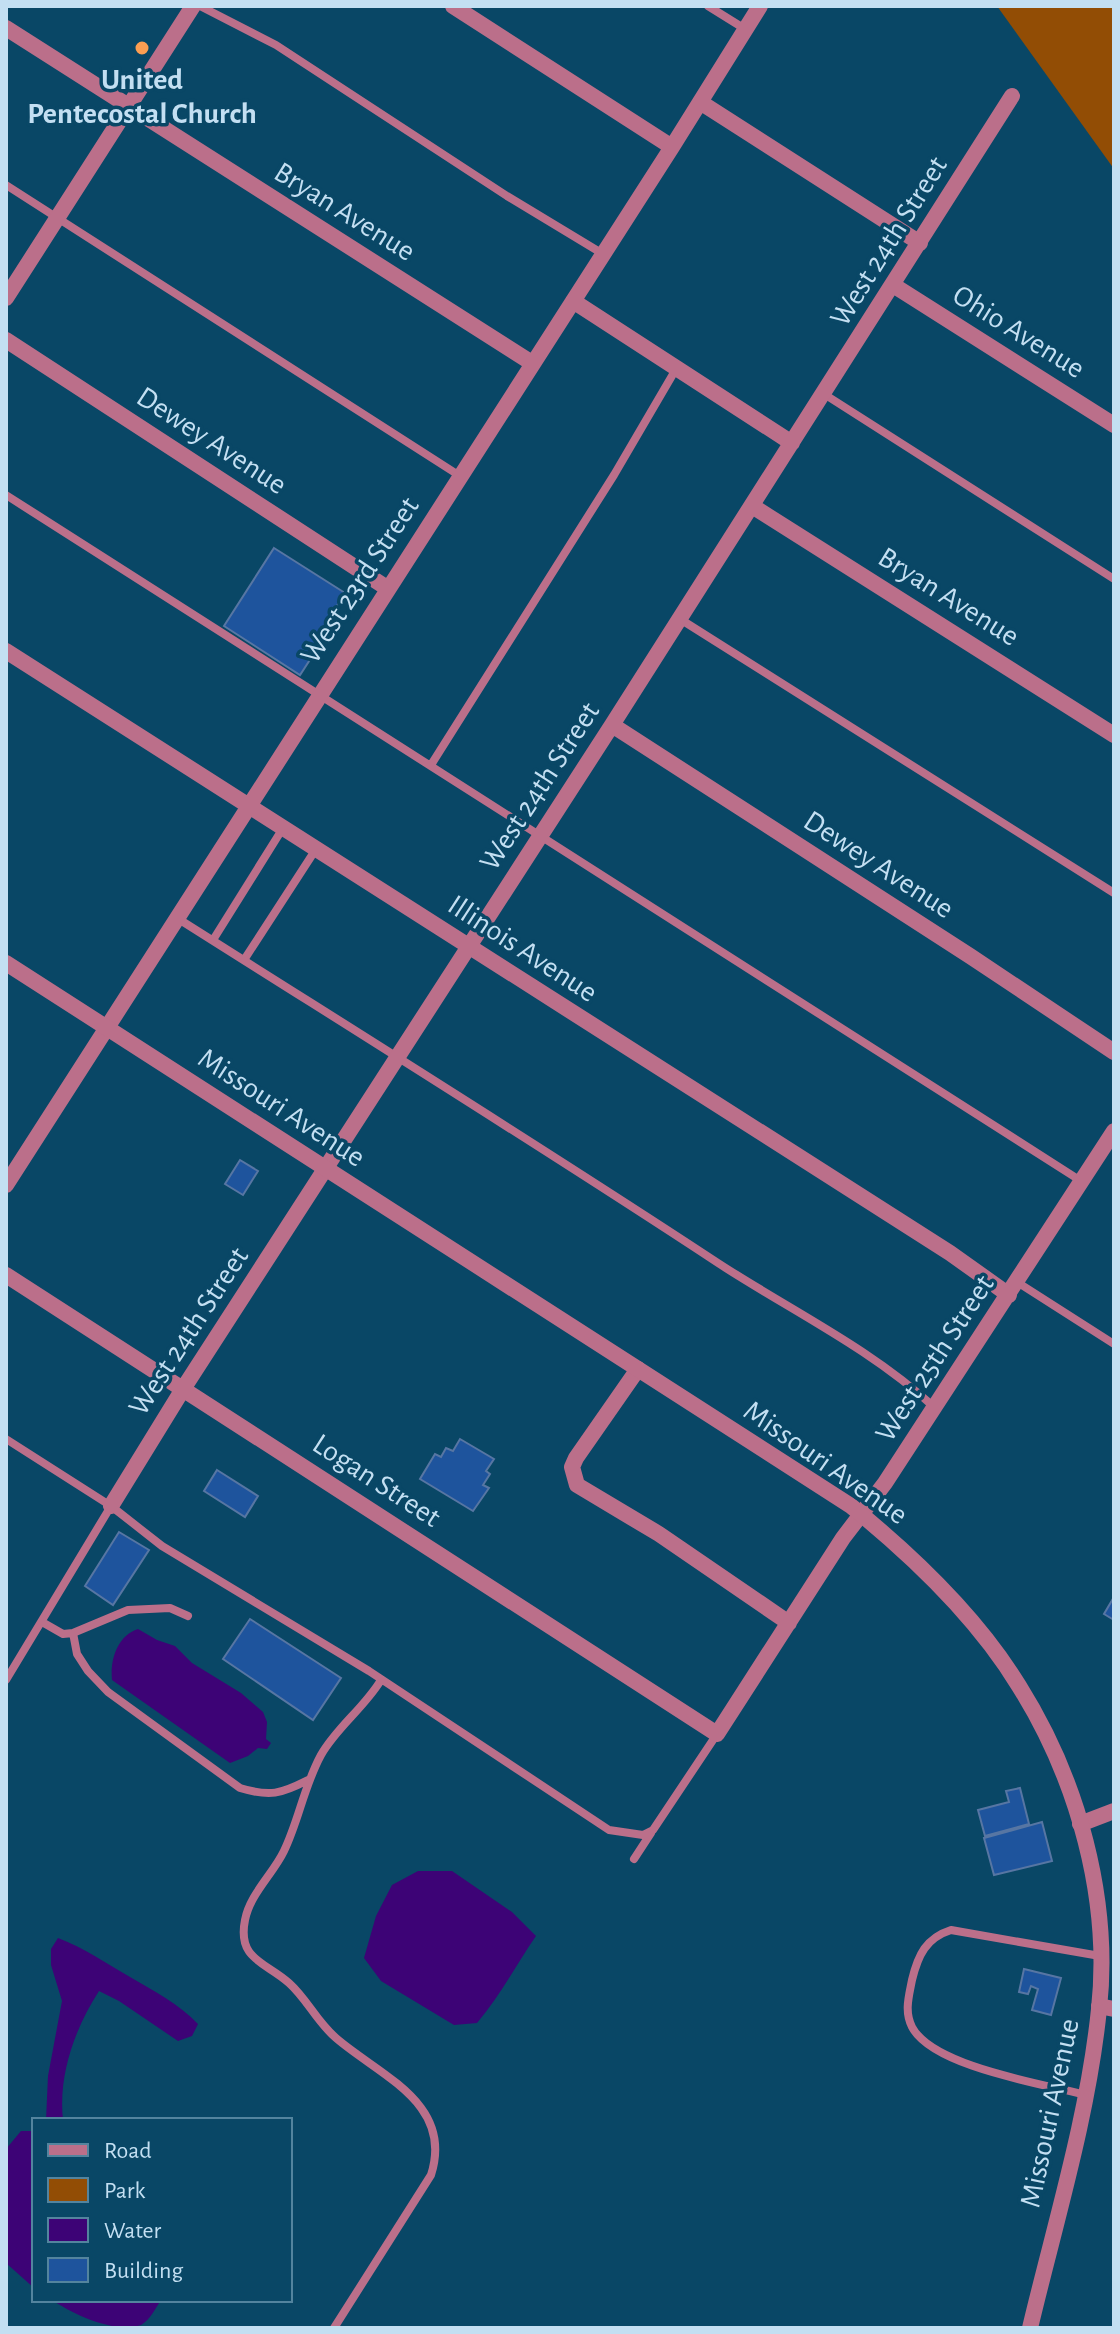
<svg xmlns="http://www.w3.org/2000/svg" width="1120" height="2334" viewBox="0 0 1120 2334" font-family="'Alegreya Sans',sans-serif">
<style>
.green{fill:#924d05}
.water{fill:#3d0376}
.building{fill:#1e549d;stroke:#5776a3;stroke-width:2}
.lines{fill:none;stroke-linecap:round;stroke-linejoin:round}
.service{stroke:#bb6f8a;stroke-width:8}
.minor{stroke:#bb6f8a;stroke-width:16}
.tertiary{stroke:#bb6f8a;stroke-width:16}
.poi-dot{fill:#fc9e52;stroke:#094766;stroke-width:3}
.labels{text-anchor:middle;stroke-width:7;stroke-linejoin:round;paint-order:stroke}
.poi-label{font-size:30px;font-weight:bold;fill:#c3dff2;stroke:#094766}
.street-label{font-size:30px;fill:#c3dff2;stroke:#094766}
</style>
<rect width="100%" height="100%" fill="#094766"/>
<!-- green -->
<path class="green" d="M997 6H1114V169Z"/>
<!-- water -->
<path class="water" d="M138 1629 157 1640 175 1646 192 1663 241 1693 263 1712 267 1722 266 1739 271 1743 267 1749 258 1748 248 1756 230 1763 112 1680C110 1660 117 1636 138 1629Z
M418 1871H452L512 1912 536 1936C516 1965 500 1996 477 2023L454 2025 381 1981 364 1958 376 1916 392 1885Z
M58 1938C84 1948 106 1963 130 1977 154 1991 179 2004 198 2024L192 2036 178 2041 119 2001 99 1991C75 2028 58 2075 63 2120H46L48 2076 62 2001 51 1965V1949Z
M21 2131H34V2288L6 2263V2149Z
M52 2300H161C155 2309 150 2320 141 2325 114 2334 73 2314 52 2300Z"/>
<!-- building -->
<path class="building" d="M274 548 345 593 323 628 328 632 300 675 224 626Z
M240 1160 258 1171 243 1195 225 1184Z
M460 1439 494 1459 486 1471 490 1474 483 1485 489 1488 473 1511 420 1479 435 1454 441 1457 446 1448 453 1451Z
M217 1470 258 1496 245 1517 204 1491Z
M119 1532 149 1550 113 1605 85 1586Z
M1114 1597V1620L1104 1614Z
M250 1619 341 1678 313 1720 223 1659Z
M1020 1788 1029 1824 985 1836 978 1810 1009 1802 1006 1791Z
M1042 1822 1052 1861 994 1875 984 1838Z
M1024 1969 1061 1978 1051 2015 1032 2010 1038 1989 1031 1986 1028 1994 1019 1992Z"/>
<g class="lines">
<!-- service -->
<path class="service" d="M200 6 276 45 507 196 603 254
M708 6 745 29
M6 185 460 476
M824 394 1114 579
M6 495 1081 1181
M680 619 1114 893
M431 765 614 475 676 369
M177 918C357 1032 539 1145 718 1263 790 1310 870 1348 934 1407
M213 940 283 828
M244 960 316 849
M1017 1282 1114 1344
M6 1439 111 1506 162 1546 369 1671 609 1830 643 1835 653 1830 717 1734
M42 1622 63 1634 73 1633 128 1610 170 1608 188 1616
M73 1633 77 1654 88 1671 108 1692 240 1788C270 1797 281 1794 308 1780
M6 1680 111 1506
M634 1859 651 1833
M1086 2095C1044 2084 933 2067 912 2027 904 2011 909 1996 912 1980 918 1955 926 1938 951 1930L1100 1956
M334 2328 431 2175C454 2103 380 2076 336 2038 317 2022 307 1999 289 1983 266 1962 237 1960 245 1920 250 1894 273 1874 284 1851 299 1820 304 1786 321 1755 337 1727 364 1708 381 1680"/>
<!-- minor -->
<path class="minor" d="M453 6 672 147
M6 28 532 363
M700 102 920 243
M893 285 1114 425
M6 298 193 6
M573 301 792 443
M6 340 387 588
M752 506 1114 735
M6 651 950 1253 1009 1295
M612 725 970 956 1114 1052
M6 1185 672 147 760 6
M6 1275 717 1734 843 1538 885 1483 1114 1131
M638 1369 576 1458 572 1467 577 1485 659 1534 789 1623
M111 1506 183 1389 612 725 1012 96
M1080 1824 1114 1811
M1099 2006 1114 2009"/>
<!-- tertiary -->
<path class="tertiary" d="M6 963 851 1506C914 1557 977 1617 1019 1686 1078 1780 1111 1899 1099 2009 1088 2117 1055 2223 1030 2328"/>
</g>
<!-- markers -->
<circle class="poi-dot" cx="142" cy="48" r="8"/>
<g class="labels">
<!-- poi labels -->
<g class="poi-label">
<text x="142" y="89">United<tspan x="142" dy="34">Pentecostal Church</tspan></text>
</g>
<!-- street labels -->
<g class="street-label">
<text transform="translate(345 211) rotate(32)" y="10">Bryan Avenue</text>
<text transform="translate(888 241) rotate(-58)" y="10">West 24th Street</text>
<text transform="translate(1019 331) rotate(32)" y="10">Ohio Avenue</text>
<text transform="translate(212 440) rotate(33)" y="10">Dewey Avenue</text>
<text transform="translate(359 580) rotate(-57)" y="10">West 23rd Street</text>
<text transform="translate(949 596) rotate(32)" y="10">Bryan Avenue</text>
<text transform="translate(539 786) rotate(-57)" y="10">West 24th Street</text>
<text transform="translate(879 864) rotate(33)" y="10">Dewey Avenue</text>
<text transform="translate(523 948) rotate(33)" y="10">Illinois Avenue</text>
<text transform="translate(282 1107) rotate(33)" y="10">Missouri Avenue</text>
<text transform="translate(188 1331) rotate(-57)" y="10">West 24th Street</text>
<text transform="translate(934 1358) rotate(-57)" y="10">West 25th Street</text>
<text transform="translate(826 1462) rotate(35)" y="10">Missouri Avenue</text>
<text transform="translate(377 1480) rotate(33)" y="10">Logan Street</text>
<text transform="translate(1049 2113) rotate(-78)" y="10">Missouri Avenue</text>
</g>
</g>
<!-- border -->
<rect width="1120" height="2334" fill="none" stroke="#c3dff2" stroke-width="16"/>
<!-- legend -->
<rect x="32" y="2118" width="260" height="184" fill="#094766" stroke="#53849e" stroke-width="2"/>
<rect x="48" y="2144" width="40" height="12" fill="#bb6f8a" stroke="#53849e" stroke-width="2"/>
<text x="104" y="2158" font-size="24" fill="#c3dff2">Road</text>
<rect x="48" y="2178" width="40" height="24" fill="#924d05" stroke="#53849e" stroke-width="2"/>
<text x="104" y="2198" font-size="24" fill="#c3dff2">Park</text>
<rect x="48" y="2218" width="40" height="24" fill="#3d0376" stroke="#53849e" stroke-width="2"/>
<text x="104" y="2238" font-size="24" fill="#c3dff2">Water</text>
<rect x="48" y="2258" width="40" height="24" fill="#1e549d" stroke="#53849e" stroke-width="2"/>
<text x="104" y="2278" font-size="24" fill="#c3dff2">Building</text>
</svg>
